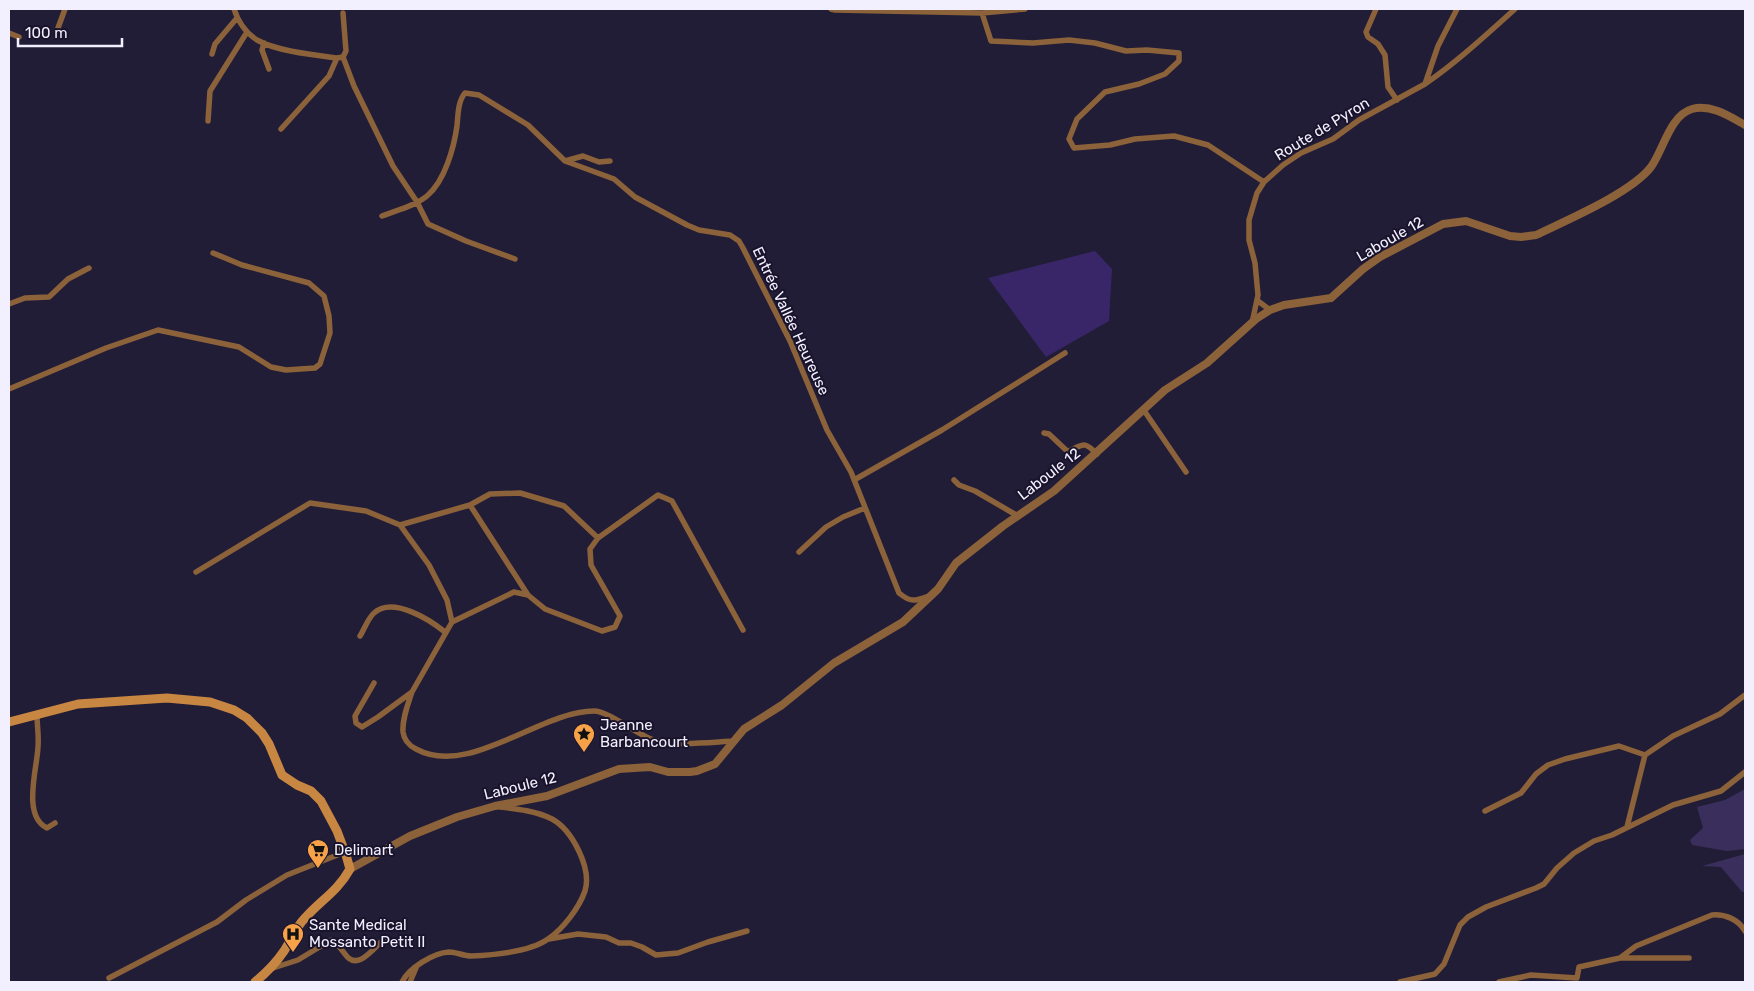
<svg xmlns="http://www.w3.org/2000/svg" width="1754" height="991" viewBox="0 0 1754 991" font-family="Rubik,sans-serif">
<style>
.green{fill:#3a2f5c}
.water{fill:#392668}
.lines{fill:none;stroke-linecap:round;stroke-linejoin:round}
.minor{stroke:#8b623a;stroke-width:5.5}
.tertiary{stroke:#8b623a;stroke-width:8}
.secondary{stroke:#c88643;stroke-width:9}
.labels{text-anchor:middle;stroke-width:4;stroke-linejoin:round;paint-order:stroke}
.street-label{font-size:15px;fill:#f2f0fe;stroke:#19132c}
.poi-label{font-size:15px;fill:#f2f0fe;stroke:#19132c;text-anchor:start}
</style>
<rect width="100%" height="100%" fill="#221d36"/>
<!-- green -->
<path class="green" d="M1745 789V849L1727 851 1692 845 1690 840 1703 828 1697 807 1725 800Z
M1745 854V892H1742L1721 867 1702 866Z"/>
<!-- water -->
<path class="water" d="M1095 251 1112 269 1109 321 1046 357 988 278Z"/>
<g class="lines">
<!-- minor -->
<path class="minor" d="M234 9C238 21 246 33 257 40 276 51 314 55 337 58L343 57 346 51 343 13
M831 9 835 10 982 13 991 41 1033 43 1069 40 1095 43 1126 51 1147 50 1179 53V61L1165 74 1139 84 1105 92 1077 119 1069 139 1074 148 1110 145 1135 139 1174 136 1208 145 1264 182
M1376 9 1366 32 1368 37 1378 44 1385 55 1388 87 1397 100
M982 13 1025 9
M58 28 65 9
M9 33 19 37
M264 43 262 50 269 69
M212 54 215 44 237 18
M343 57 354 86 393 166 417 202 428 224 466 241 515 259
M1425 84C1457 62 1486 35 1515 9
M208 121 210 91 247 32
M281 129 329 76 337 58
M565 161 583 156 599 162 610 161
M382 216C397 210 415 206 427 196 445 181 454 147 457 126 458 115 458 101 465 93L479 95 528 125 565 161 614 179 635 197 687 225 699 230 730 235 739 241 743 248 790 341 827 430 851 472 899 593C911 603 915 601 929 596
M1258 301 1270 310
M9 304 25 298 49 297 68 279 89 268
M1252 323 1258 295 1255 263 1249 240V220L1257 193 1264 182 1283 165 1301 153 1333 139 1359 120 1425 84 1438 46 1457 9
M9 389 106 348 158 330 239 347 271 367 286 370 315 368 320 364 330 333 329 316 324 296 309 283 242 265 213 253
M1143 409 1186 472
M1044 433 1049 434 1066 450 1069 451C1084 444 1084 441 1097 454
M854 480 942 430 1065 353
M954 480 959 485 975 491 1018 516
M470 505 528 595 545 609 602 631 615 627 620 616 591 565 590 549 598 538 658 495 672 501 743 630
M400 525 470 505 490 494 520 493 564 506 598 538
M799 552 826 527 843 517 865 508
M196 572 310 503 366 511 400 525 429 565 447 600 452 622
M360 636C364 630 368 618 374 613 393 596 430 620 445 632
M374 683 355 716 356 723 362 727 378 717 412 692 452 622 514 592 528 595
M412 692C408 704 402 719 403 732 404 740 410 746 416 749 469 778 540 711 594 711 608 711 635 733 651 739 673 747 711 742 735 741
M37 715C37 725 39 736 38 747 37 769 22 816 47 828L55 823
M1485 811 1521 793 1536 774 1548 765 1565 759 1619 746 1645 755
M1627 827 1645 755 1673 736 1720 714 1745 695
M549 939 578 934 606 937 619 943H631L642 947 656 955 678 953 708 942 747 931
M1620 958 1636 946 1712 915C1725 914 1738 919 1745 931
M270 969 298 960 331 940C338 943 340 948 345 954 357 972 373 949 384 939
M109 978 217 922 246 900 287 875 345 852
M402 982C409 968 433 953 449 952 456 952 464 956 471 956 494 955 530 952 548 939 563 929 579 908 585 891 592 868 572 830 552 819 536 811 518 809 500 807
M410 982 416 968
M1400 982 1435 974 1444 964 1460 925 1468 917 1486 907 1536 888 1544 884 1557 868 1574 853 1594 841 1612 835 1673 805 1721 791 1745 772
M1499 982 1531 975 1577 978 1579 967 1620 958H1689"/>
<!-- tertiary -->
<path class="tertiary" d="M350 869 410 836 457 817 495 806 547 796 619 769 650 767 668 772H690L697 771 715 764 744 729 782 705 834 663 903 622 938 589 956 563 1003 526 1054 491 1165 390 1207 363 1256 319 1270 310 1284 305 1331 298 1363 269 1380 257 1443 224 1466 221 1510 236 1521 237 1536 235C1567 220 1631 193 1651 167 1663 151 1670 115 1692 109 1711 104 1729 116 1745 125"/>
<!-- secondary -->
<path class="secondary" d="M9 722 78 704 167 698 210 702 234 710 247 718 262 733 269 744 282 775 297 785 311 791 321 801 337 831 346 855 350 869C337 892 322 899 305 918 296 927 291 940 284 951 276 963 266 973 255 982"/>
</g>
<!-- icons -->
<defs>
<g id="sight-pin" transform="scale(1.125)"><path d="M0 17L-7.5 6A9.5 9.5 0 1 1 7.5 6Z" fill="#f7a149" stroke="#19132c"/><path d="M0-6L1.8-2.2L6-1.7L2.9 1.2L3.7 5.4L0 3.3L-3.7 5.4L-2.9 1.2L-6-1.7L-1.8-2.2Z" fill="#111"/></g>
<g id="supermarket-pin" transform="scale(1.125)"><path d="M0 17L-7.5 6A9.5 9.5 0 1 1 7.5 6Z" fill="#f7a149" stroke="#19132c"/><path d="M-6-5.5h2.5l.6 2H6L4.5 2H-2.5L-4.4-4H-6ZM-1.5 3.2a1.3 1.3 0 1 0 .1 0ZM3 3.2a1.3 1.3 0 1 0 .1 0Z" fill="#111"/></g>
<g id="hospital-pin" transform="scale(1.125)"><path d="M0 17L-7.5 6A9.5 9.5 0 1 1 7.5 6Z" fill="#f7a149" stroke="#19132c"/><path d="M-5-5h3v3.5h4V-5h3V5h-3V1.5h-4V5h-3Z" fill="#111"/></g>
</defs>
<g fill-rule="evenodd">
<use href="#sight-pin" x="584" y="734"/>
<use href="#supermarket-pin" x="318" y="850"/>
<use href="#hospital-pin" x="293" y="934"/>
</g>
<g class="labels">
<!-- street labels -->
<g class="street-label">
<text transform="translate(1322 129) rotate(-31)" y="5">Route de Pyron</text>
<text transform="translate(1390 239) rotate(-30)" y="5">Laboule 12</text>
<text transform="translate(791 321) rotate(65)" y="5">Entrée Vallée Heureuse</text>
<text transform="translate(1049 474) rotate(-38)" y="5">Laboule 12</text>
<text transform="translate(520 786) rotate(-14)" y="5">Laboule 12</text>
</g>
<!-- poi labels -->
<g class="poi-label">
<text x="600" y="730">Jeanne<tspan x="600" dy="17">Barbancourt</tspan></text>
<text x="334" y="855">Delimart</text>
<text x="309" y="930">Sante Medical<tspan x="309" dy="17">Mossanto Petit II</tspan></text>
</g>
</g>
<!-- border -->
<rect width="1754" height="991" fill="none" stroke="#f2f0fe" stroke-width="20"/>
<!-- scale -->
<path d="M18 38v8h104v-8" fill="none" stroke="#f2f0fe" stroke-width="2.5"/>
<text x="25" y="38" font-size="15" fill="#f2f0fe" stroke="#19132c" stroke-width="4" paint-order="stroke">100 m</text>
</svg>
